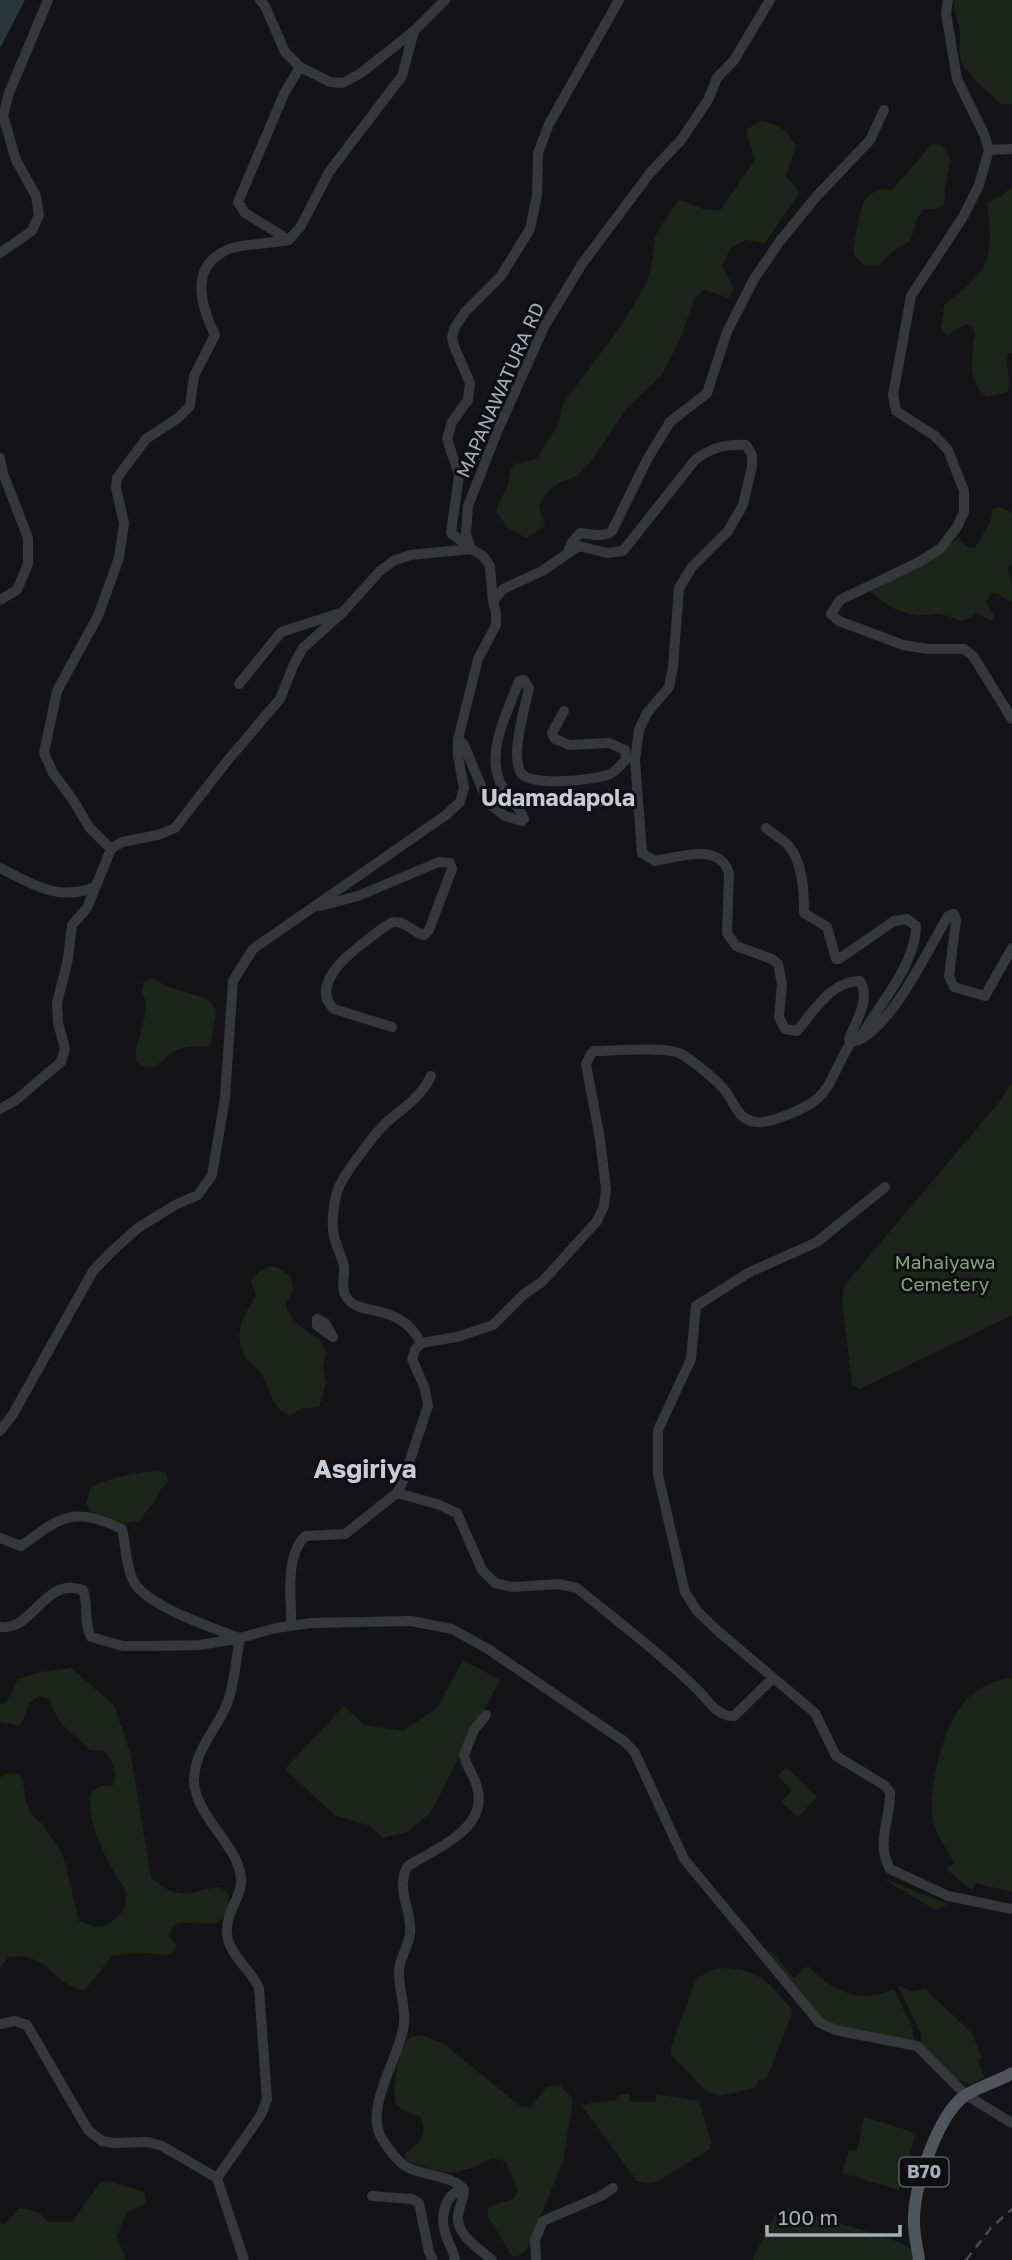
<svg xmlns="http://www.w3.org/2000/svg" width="1012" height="2260" viewBox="0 0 1012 2260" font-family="'Golos Text',sans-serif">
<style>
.green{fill:#1c241c}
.water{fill:#29373b}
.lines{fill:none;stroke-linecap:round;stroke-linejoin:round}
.minor{stroke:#35373b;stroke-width:10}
.major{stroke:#50555b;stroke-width:12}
.rail{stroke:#474c50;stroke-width:2.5;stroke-dasharray:9 7;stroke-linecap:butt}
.labels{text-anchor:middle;stroke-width:6;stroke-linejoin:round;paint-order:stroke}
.shield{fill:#0f0f11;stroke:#777e85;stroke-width:2}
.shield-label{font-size:18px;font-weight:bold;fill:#a4aeb7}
.street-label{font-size:19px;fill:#a4aeb7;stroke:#0f0f11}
.park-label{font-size:19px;fill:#80a47a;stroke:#0f0f11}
.quarter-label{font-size:23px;font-weight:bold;fill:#c6ccd3;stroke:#0f0f11}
.district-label{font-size:26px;font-weight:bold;fill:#c6ccd3;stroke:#0f0f11}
</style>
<rect width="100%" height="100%" fill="#141416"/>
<!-- green -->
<path class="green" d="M954 0H1012V104H1001C990 93 964 73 961 60 958 51 960 41 960 32 959 21 953 12 954 0Z
M759 121C777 124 787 129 796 146L786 176 800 192 765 243 745 240 731 248 722 266 734 289 729 298 704 290 694 299 681 337 661 376 626 409 592 460 577 476 559 483 547 492 539 506 545 526 526 538 508 528 496 512C501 494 510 490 510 471L517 464 537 458 559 423 562 405 621 326 647 282 653 258 655 236 678 200C693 204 705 212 720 210L755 160 746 130Z
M939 144C952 156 952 159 947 175 945 184 945 195 944 205L935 209H924L917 219 910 241 893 251 878 266H865C861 262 856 259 854 254 852 248 861 209 863 203 867 196 873 193 880 189L891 191 931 145Z
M1012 186V353H1008C1004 371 1012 372 1008 392L987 397C966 383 972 353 975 332L970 325 965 324 948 335 941 330 944 305C991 268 994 262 987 202L1002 196Z
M1000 507 1012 513V562L1008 569 1012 586V603L997 593H991L986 602 995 617 991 621 976 612C960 628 959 618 941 614 933 613 925 616 918 615 898 613 882 603 868 590L919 568 958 538 969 548 975 547 990 523 993 509Z
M152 978 168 987 208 999 216 1010 211 1043 207 1046C179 1045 174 1050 154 1068L142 1066 136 1060V1050L146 1011V1002L142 993 143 982Z
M1012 1082V1315L860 1389 852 1385 842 1300 844 1286 1000 1101Z
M271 1266 279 1268 291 1277 293 1291 286 1304 287 1310 294 1321 321 1341 326 1352 323 1365 326 1383 319 1407 303 1408 289 1416C272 1407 270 1393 263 1376 259 1368 249 1364 245 1356 232 1333 244 1316 256 1296L251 1280 261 1270Z
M156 1471 166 1473 168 1482 160 1490 155 1501 139 1521 123 1523 90 1511 86 1503 91 1487C112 1477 133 1473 156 1471Z
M463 1660 500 1680 430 1813 408 1832 383 1838 370 1826 334 1815 285 1769 344 1706 364 1725 403 1731 437 1708Z
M71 1668 114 1705 131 1755 151 1878C181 1903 187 1891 220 1887L229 1895C229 1952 173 1900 169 1937L176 1944 175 1951 169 1955 134 1953 112 1956 84 1991C49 1982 50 1952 8 1957L0 1968V1777L9 1773 19 1775 23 1780 26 1803 32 1815 43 1825 63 1855 79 1921 99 1928C114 1922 128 1911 126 1893 125 1886 119 1880 115 1874 103 1852 84 1815 92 1791L100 1786H112C119 1772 112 1760 103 1750H90C73 1732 55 1725 51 1700L39 1696 29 1703 25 1717 19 1726 0 1722V1704L6 1703 18 1679 41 1672Z
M1012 1678V1892L975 1883 973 1891 946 1869 955 1863C948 1851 938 1838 934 1825 926 1799 941 1738 955 1715 967 1694 989 1680 1012 1678Z
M786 1767 817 1797 798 1817 781 1802 792 1790 778 1776Z
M882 1878 948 1904 935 1910Z
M771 1951 794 1978 808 1966C832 1991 860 2005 894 1989L913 2029 914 2041 848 2031 823 2021 765 1955Z
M723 1968C761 1968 770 1985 793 2011L767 2078 758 2081 755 2088 718 2096V2094L707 2092 671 2055V2047L695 1982C703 1972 711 1970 723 1968Z
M898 1986 912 1991 925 1989 972 2033 982 2058 978 2060 984 2077 972 2084 956 2080 920 2045 921 2034Z
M422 2035 444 2044 520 2106 531 2108 546 2087 560 2085 573 2099 563 2161 527 2249 518 2256H512L488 2217V2207L513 2199 518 2191 506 2162 492 2158C454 2179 445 2174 405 2160V2153C422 2140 425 2140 422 2118 415 2114 402 2111 397 2105 390 2097 399 2048 407 2040 411 2036 416 2036 422 2035Z
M620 2094H630V2102H656V2094L699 2101 711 2142 710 2149 658 2181 648 2183 637 2181 581 2105 615 2100Z
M864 2117 916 2133 899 2190 842 2173 849 2150 857 2151Z
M108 2181 144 2192 146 2203 126 2213 117 2236 126 2260H0V2223L5 2224 20 2208 38 2212 49 2222H72L100 2183Z
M788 2208 892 2239 910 2248 915 2260H752L777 2211Z"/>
<!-- water -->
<path class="water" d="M0 0H25L0 48Z"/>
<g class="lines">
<!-- minor -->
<path class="minor" d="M260 0 265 6 285 52 300 67 330 82 343 83 361 73 414 31 445 0
M948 0 946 13 957 79 984 134 989 150 979 185 963 217 911 296 893 395 896 411 935 436 948 450 964 491V512L957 527 941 548 919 562 840 600 831 614 839 621 903 645 928 649H964L973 656 1012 719
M989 150 1012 149
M289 240 245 213 238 202 284 94 300 67
M0 253 32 231 39 215 36 196 16 160 3 116 9 93 48 0
M0 458 3 473 28 538V564L17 590 0 600
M471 549 451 533 459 475 447 439 452 422 468 400 470 383 454 346 452 337 455 327 465 312 501 276 530 229 537 195 538 153 549 124 619 0
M568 552 572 542 580 533C590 534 604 538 612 531L648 458 670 422 707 393 727 332 754 279 780 241 815 198 870 140 884 110
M493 602 503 589 542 571 579 546 607 553 623 551 695 460C712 447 726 444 746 445L752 455V466L743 505 728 531 692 567 679 588 673 667 669 687 647 713 639 730 635 760 642 853 655 861C679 857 719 842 729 873L727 933 736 946 772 959 778 964 782 984 779 1017 785 1029 797 1031C815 1010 831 981 860 981 871 999 856 1021 849 1039L851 1042 859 1040
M239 684 281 632 340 613
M458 739 464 745 488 803 505 816 522 821 524 819C519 805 506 796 500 782 486 750 508 711 519 681L524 680 529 688C525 709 510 754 521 773 529 787 597 780 610 774 618 770 621 765 626 759L625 750 609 743 569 745 555 739 552 733 564 711
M766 828C773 834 783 839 789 846 803 864 804 891 804 913L827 927 836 959H839L894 921 907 919 916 926C917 963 877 1007 859 1040
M111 849 89 827 73 800 53 773 44 753 57 691 98 616 119 558 124 523 116 488 117 478 146 439 178 418 190 406 194 376 215 335C201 306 188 266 229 249 242 244 274 243 289 240L301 226 329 172 402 76 414 31
M0 868C32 884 58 902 95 887
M320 906 358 896 439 862 450 863 452 869 429 930 424 935C414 933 405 921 394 922 386 924 378 932 371 937 352 951 308 984 334 1009L392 1027
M863 1038C897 1016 927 952 948 916L954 914 956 920 949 976 954 987 985 996 1012 948
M0 1109 16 1100 61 1062 65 1049 58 1023 57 1003 68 959 72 925 87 908 111 849 122 842 158 835 175 828 228 760 280 699 294 664 303 648 343 612 380 571 393 561 410 555 471 549
M885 1187 817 1242 748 1273 696 1306 691 1359 658 1430V1475L685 1592 697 1611 719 1632 815 1713 836 1756 884 1785 890 1792C891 1820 875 1842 890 1869L948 1896 1012 1909
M317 1319 325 1323 333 1337 317 1326Z
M421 1343C398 1300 361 1318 347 1298 340 1289 345 1276 344 1266 341 1254 334 1242 333 1230 332 1218 334 1199 339 1187 345 1173 375 1133 387 1122 403 1108 422 1096 431 1076
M0 1431 13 1414 93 1271 111 1252 138 1228 175 1205 198 1195 212 1175 225 1098 233 981 253 949 446 815 460 802 464 788 458 756V739L478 659 496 625V613L493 602 490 566 483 556 471 549 466 534 468 506 497 432 544 327 582 264 650 173 681 140 708 100 717 78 734 60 770 0
M397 1493 437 1504 457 1513 482 1570 495 1583 512 1587 559 1584 577 1588C617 1621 660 1653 697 1689 708 1700 717 1717 734 1716L773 1678
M0 1538 21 1546C62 1516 73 1506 122 1529 126 1546 126 1568 134 1582 148 1607 212 1627 239 1638
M291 1626C292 1597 284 1558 305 1536L345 1534 397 1493 403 1481 428 1406 425 1389 412 1359 415 1350 421 1343 457 1337 493 1325 524 1294 542 1282 597 1221 604 1206 606 1189 600 1139 586 1064 591 1054 594 1051C613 1051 666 1046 681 1054 692 1060 714 1078 723 1088 730 1096 734 1107 741 1115 752 1125 763 1123 776 1119 833 1100 824 1088 851 1042
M0 1627C34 1631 44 1576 83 1590 89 1605 83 1622 91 1637L123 1646H149L200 1645 240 1638 276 1628 311 1623 411 1621 452 1629 488 1649 625 1742 635 1753 684 1859 820 2023 835 2030 917 2046 966 2095 1012 2123
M0 2024 15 2021 27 2025 88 2130 102 2141 114 2143 148 2142 162 2146 217 2178
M217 2178 261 2115 267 2099 259 1988C251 1970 229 1955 227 1934 225 1902 253 1895 235 1858 224 1835 193 1807 194 1779 196 1746 218 1729 228 1701 235 1682 236 1658 240 1638
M217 2178 244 2260
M464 2190C454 2175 421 2176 405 2166 396 2160 387 2147 381 2137 364 2106 401 2055 404 2024 406 2006 398 1988 399 1970 400 1958 408 1947 410 1934 413 1911 394 1888 408 1866 435 1849 486 1830 478 1791 476 1777 466 1768 464 1755L474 1730 486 1715
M464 2190C464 2200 458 2208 458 2217 457 2236 480 2249 492 2260
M372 2196 412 2199 419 2203 429 2252 433 2260
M455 2260C454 2250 447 2242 445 2232 440 2216 445 2192 464 2190
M536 2260 535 2240 543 2221 601 2196 613 2188"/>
<!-- major -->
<path class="major" d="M919 2260C917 2245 913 2232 914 2217 915 2185 937 2118 963 2097 973 2089 999 2081 1012 2073"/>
<!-- rail -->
<path class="rail" d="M966 2260 991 2228 1012 2209"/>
</g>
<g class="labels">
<!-- shield labels -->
<rect class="shield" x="899.5" y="2157.5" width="49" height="29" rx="5"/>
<g class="shield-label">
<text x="924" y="2178">B70</text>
</g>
<!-- street labels -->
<g class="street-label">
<text transform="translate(500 390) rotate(-66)" y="7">MAPANAWATURA RD</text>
</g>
<!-- park labels -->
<g class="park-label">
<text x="945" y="1269">Mahaiyawa<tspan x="945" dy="22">Cemetery</tspan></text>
</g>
<!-- quarter labels -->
<g class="quarter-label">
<text x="558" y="806">Udamadapola</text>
</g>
<!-- district labels -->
<g class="district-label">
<text x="365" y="1478">Asgiriya</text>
</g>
</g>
<!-- scale -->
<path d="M767 2225v10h133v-10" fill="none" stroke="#a4aeb7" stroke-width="3.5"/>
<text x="778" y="2225" font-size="21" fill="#a4aeb7" stroke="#0f0f11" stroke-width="5" paint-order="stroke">100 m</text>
</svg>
